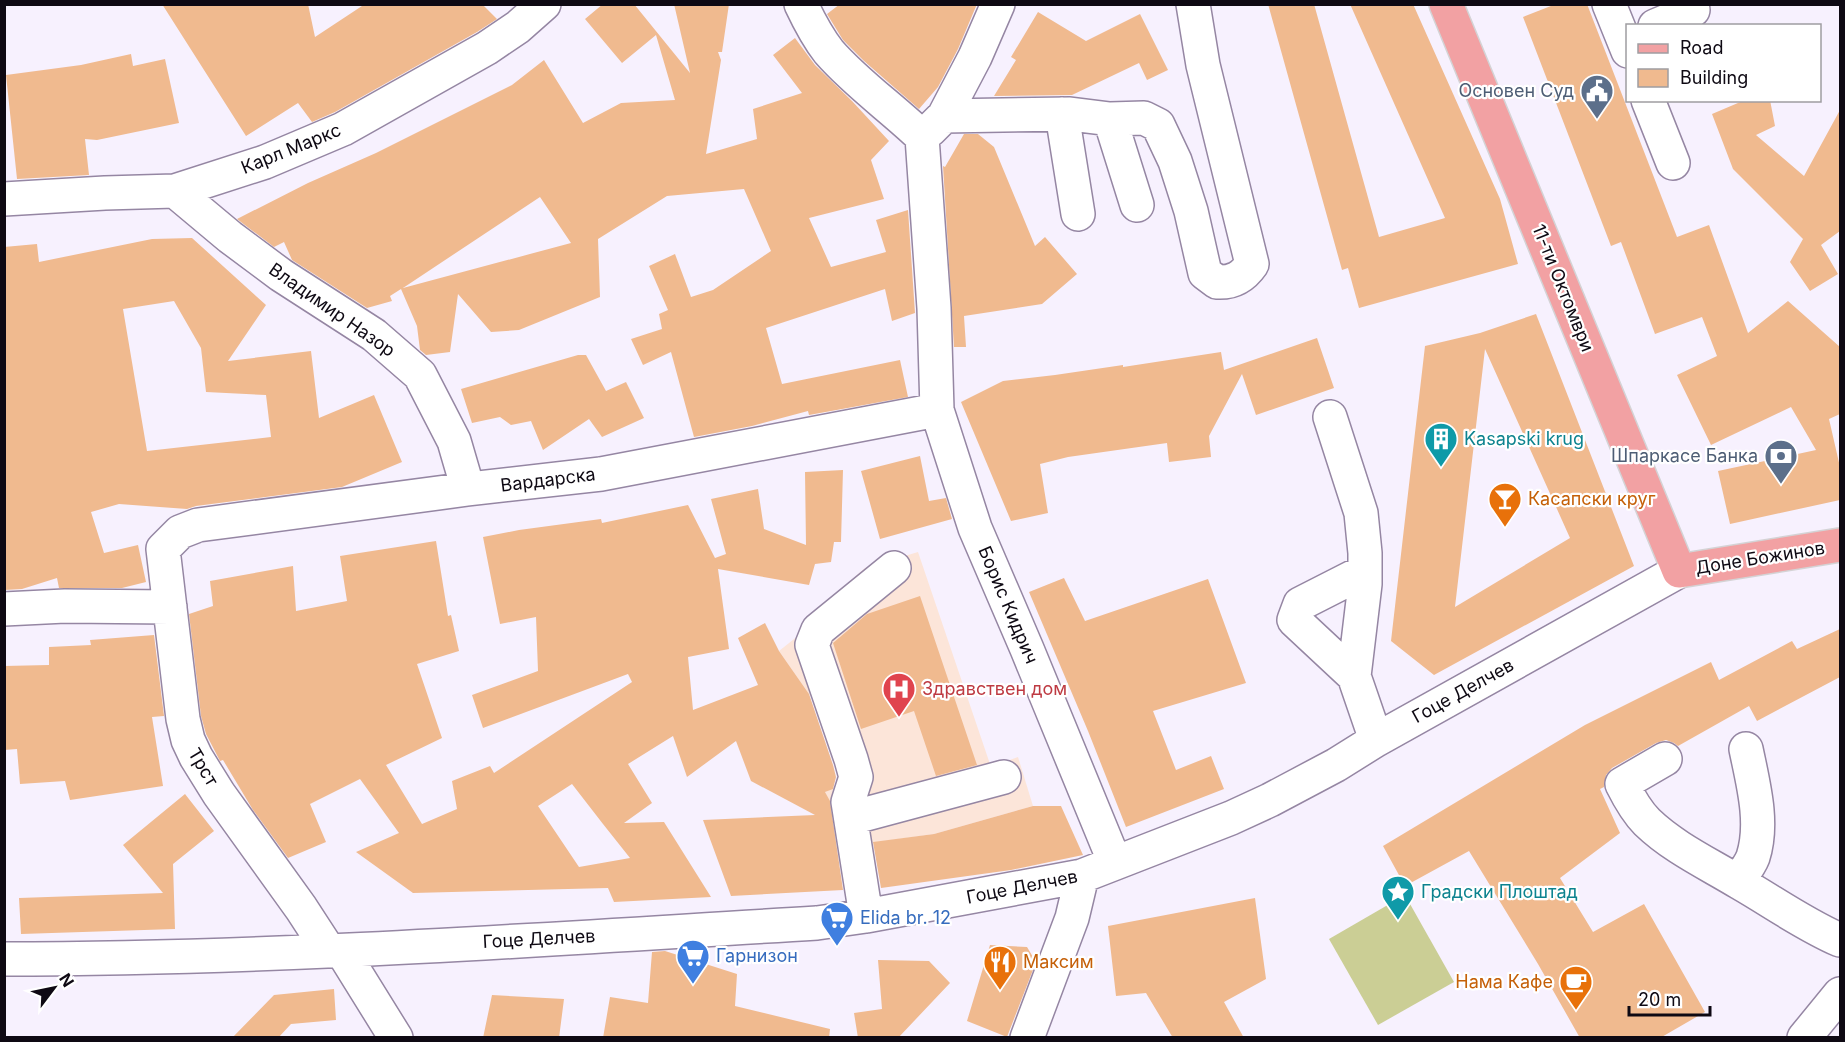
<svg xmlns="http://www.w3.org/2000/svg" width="1845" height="1042" viewBox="0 0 1845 1042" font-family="Inter,sans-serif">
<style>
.medical{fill:#fce5d9}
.grass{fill:#cbce95}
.building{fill:#f0ba8f;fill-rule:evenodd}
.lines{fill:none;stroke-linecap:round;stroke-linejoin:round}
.minor-casing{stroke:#9586a3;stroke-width:36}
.major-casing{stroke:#d4d3d5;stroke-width:36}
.minor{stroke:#fff;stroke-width:33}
.major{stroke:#f2a1a3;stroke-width:33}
.labels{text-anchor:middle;stroke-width:4.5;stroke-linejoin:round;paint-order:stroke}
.service-label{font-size:18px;fill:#4e5e75;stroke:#fff;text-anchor:end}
.street-label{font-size:18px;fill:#0e0913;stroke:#fff}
.culture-label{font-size:18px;fill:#0d838f;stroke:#fff;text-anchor:start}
.food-label{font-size:18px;fill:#c56008;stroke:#fff;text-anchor:start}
.health-label{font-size:18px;fill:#be3a42;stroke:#fff;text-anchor:start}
.shop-label{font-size:18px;fill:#366cbe;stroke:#fff;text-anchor:start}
</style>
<rect width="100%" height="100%" fill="#f7f1fe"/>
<!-- medical -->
<path class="medical" d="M918 552 991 767 1018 757 1033 806 934 834 863 844 837 817 825 792 848 780 818 707 779 651 828 612 824 604 865 568Z"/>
<!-- grass -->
<path class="grass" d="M1405 895 1454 982 1378 1025 1329 939Z"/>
<!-- building -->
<path class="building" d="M162 4H308L315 37 365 4H482L497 19 477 32 335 112 312 122 298 103 246 136Z
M603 4H634L690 73 674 4H729L722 52H718L721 60 706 154 757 139 753 109 802 93 773 55 795 38 815 65 852 101 889 141 871 160 884 199 809 218 831 267 886 252 876 220 908 210 915 313 892 321 885 289 766 328 782 384 900 360 908 397 809 415 808 411 752 426 694 437 671 352 643 365 631 339 662 329 659 314 668 310 649 266 675 254 691 297 713 290 771 251 744 189 667 196 598 239 600 297 519 330 491 332 458 294 450 352 426 355 420 350 417 326 401 289 390 296 392 301 367 308 292 260 284 242 274 247 237 219 308 183 376 153 512 85 544 60 583 123 621 103 675 100 656 35 622 63 585 19ZM540 197 571 243 403 288Z
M840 4H977L958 49 938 87 919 109 864 61 843 40 827 14Z
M1268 4H1314L1379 237 1445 218 1350 4H1413L1500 199 1518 264 1359 308 1348 268 1342 270Z
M1556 4H1587L1677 237 1709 225 1748 333 1788 301 1840 347V414L1829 419 1840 467V500L1730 524 1718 471 1816 450 1791 407 1711 445 1677 375 1717 356 1702 317 1655 334 1621 242 1611 246 1523 17Z
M1038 12 1086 41 1140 14 1168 70 1147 80 1139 63 1072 95 994 96 1016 60 1011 57Z
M131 54 133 66 165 59 179 123 97 140 85 139 89 175 17 179 6 75 81 65Z
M1745 100H1770L1775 126 1756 135 1804 176 1840 110V231L1821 245 1838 274 1810 291 1790 262 1803 239 1733 169 1712 114Z
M964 134H978L994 147 1035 246 1045 237 1077 274 1042 304 964 316 966 347H954L943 166 945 167Z
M192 238 266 305 228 361 311 351 319 418 374 395 402 462 342 487 196 506 187 509 119 504 91 512 104 553 138 545 146 582 122 588H59L57 578 22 589 4 590V247L37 244 39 262 152 239ZM174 301 201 348 206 392 266 395 271 437 147 451 123 309Z
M1536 314 1634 566 1434 675 1391 641 1425 346 1480 333ZM1485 349 1570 538 1455 607Z
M1317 338 1334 388 1256 415 1242 374 1209 436 1211 457 1169 462 1167 443 1068 457 1040 464 1048 513 1011 521 961 402 1003 381 1055 375 1123 365V367L1221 352 1224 370Z
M578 355H586L606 391 626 382 644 418 602 437 589 419 543 450 531 421 511 425 500 417 472 423 461 389Z
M920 456 929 501 946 498 952 519 880 539 861 471Z
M843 470 841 542H834L831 562 815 564 809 585 718 569 729 649 688 657 693 710 758 685 738 638 765 623 779 651 809 694 833 765 836 777 833 789 825 792 830 801 843 890 731 896 703 820 815 815 751 781 736 741 687 777 673 736 628 764 652 803 624 823 664 822 711 897 614 902 608 888 413 893 356 852 399 833 360 779 310 804 326 842 288 858 253 810 223 760 220 761 206 734 201 716 189 614 213 606 210 581 293 566 296 611 347 601 340 556 436 541 448 616 451 615 459 651 417 664 442 738 386 765 422 824 457 809 452 781 490 766 494 773 632 682 628 674 483 728 472 695 538 671 536 617 500 624 483 537 519 530 601 519 602 523 688 505 715 558 726 554 711 499 758 489 764 529 806 545 805 472ZM572 784 603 824 630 858 579 867 538 806Z
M1064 578 1085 621 1208 579 1246 683 1153 711 1176 770 1211 756 1224 789 1126 827 1088 731 1029 592Z
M920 596 977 765 936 776 914 711 861 729 833 643 867 614Z
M1840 629V677L1757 721 1749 706 1678 746 1674 743 1666 740 1656 743 1612 768 1606 775 1604 787 1600 789 1620 833 1560 878 1593 932 1644 904 1705 1012 1660 1038H1580L1538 964 1469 851 1405 886 1383 846 1585 725 1711 662 1719 680 1792 641 1797 649Z
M154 635 164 716 152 717 163 786 70 800 65 781 20 784 17 749 4 750V666L49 665V647L91 645 90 640Z
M185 794 214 831 173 864 175 929 21 934 19 898 163 893 123 845Z
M1033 806H1061L1083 855 1011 870 881 888 873 842 934 834Z
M1255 898 1266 979 1224 1002 1244 1038H1173L1146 993 1116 996 1108 926Z
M990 945 1027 947 1036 962 1007 1037 967 1021Z
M665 951 737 974 735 1006 830 1029 829 1038H603L610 997 648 1003 652 952Z
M878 960 929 961 950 983 898 1038H858L854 1013 882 1009Z
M334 989 336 1020 291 1024 278 1038H232L274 995Z
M492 995 564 999 559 1038H483Z"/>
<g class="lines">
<!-- minor casing -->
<g class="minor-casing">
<path id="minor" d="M801 4C809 21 818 38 829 52 857 84 892 108 922 137L934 308 937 410 975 528 1027 649 1115 863
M1609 4 1628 51
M1655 26 1693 10
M1648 100 1673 163
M1062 114 1078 214
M944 116 1070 114 1110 119 1144 118 1158 125 1175 161 1191 211 1205 273 1217 282C1233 283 1243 277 1252 264L1203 65 1193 4
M1110 119 1137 205
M930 130 944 116 975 57 998 4
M175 191 230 237 281 275 374 335 420 375 454 441 468 489
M4 199 105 193 175 191 265 162 343 129 487 48 518 27 544 4
M1330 417 1361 513 1365 553V584L1354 676 1376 740
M4 609 65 606 170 607
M1354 676 1294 620 1300 604 1353 577 1365 584
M1665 759 1622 784C1629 798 1636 811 1647 822 1674 848 1709 864 1740 883 1773 902 1805 925 1840 940
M851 818 1004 777
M1738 881C1743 874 1750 865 1753 857 1764 823 1753 783 1746 749
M866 916 848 802 856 777 851 759 812 645 818 630 894 568
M329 951 301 908 219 794 196 757 188 740 183 719 163 549 180 532 198 525 468 489 601 474 937 410
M342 951 396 1038
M4 959C276 959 547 939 817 923L866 916 1082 876 1231 818 1270 800 1336 765 1376 740 1679 571
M1027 1038 1072 918 1082 876
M1804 1038 1840 994"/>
</g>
<!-- major casing -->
<g class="major-casing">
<path id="major" d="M1446 4 1679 571 1840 545"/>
</g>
<!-- minor -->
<use href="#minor" class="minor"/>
<!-- major -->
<use href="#major" class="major"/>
</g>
<!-- icons -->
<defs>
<g id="civic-pin" transform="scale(1.725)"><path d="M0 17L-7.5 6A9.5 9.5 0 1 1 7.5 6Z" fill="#5c6f8a" stroke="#fff"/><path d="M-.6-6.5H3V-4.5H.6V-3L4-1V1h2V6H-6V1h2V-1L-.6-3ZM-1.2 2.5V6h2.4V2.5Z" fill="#fff"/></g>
<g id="building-pin" transform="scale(1.725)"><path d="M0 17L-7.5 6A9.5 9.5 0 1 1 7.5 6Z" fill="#0f9aa8" stroke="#fff"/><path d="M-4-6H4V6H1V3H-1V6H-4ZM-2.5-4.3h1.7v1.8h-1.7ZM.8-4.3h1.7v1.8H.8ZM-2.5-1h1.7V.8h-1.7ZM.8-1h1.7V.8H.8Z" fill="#fff"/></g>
<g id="bank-pin" transform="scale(1.725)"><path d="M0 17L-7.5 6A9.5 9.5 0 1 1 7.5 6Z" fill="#5c6f8a" stroke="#fff"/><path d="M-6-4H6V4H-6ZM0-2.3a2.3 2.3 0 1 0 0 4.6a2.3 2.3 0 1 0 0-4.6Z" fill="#fff"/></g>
<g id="bar-pin" transform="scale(1.725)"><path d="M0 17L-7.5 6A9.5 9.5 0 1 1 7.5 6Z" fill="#e8710a" stroke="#fff"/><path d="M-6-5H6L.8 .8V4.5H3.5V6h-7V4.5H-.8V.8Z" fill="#fff"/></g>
<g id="hospital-pin" transform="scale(1.725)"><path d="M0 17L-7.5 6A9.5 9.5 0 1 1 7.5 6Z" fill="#e0444e" stroke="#fff"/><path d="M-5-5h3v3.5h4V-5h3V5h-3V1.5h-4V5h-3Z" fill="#fff"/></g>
<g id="sight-pin" transform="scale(1.725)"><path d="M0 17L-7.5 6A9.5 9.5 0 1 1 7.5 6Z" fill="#0f9aa8" stroke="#fff"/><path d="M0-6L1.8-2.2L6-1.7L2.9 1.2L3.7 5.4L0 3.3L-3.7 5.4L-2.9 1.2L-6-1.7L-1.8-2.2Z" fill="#fff"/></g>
<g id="supermarket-pin" transform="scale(1.725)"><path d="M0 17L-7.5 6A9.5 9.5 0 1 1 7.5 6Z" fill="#3f7fe0" stroke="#fff"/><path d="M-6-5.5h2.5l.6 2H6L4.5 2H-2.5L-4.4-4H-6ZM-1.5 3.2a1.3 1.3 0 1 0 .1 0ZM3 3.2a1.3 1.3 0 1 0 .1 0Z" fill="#fff"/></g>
<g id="restaurant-pin" transform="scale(1.725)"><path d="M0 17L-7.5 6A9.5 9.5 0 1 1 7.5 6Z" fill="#e8710a" stroke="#fff"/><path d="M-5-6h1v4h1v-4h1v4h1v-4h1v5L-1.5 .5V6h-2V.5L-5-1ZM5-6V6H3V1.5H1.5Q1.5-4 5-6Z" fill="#fff"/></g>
<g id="cafe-pin" transform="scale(1.725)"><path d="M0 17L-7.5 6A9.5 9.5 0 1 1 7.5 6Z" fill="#e8710a" stroke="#fff"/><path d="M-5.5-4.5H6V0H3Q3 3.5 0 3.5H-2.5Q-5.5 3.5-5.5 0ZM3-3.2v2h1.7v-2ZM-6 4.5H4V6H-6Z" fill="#fff"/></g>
</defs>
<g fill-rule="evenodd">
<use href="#civic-pin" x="1597" y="91"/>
<use href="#building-pin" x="1441" y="439"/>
<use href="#bank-pin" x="1781" y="456"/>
<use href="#bar-pin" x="1505" y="499"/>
<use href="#hospital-pin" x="899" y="689"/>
<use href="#sight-pin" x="1398" y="892"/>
<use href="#supermarket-pin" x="837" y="918"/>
<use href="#supermarket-pin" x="693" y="956"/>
<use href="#restaurant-pin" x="1000" y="962"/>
<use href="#cafe-pin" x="1576" y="982"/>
</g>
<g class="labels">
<!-- service labels -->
<g class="service-label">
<text x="1574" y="97">Основен Суд</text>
<text x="1758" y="462">Шпаркасе Банка</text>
</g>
<!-- street labels -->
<g class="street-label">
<text transform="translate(291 149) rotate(-22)" y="6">Карл Маркс</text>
<text transform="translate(1563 288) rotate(68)" y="6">11-ти Октомври</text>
<text transform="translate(332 310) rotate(35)" y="6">Владимир Назор</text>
<text transform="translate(548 480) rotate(-7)" y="6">Вардарска</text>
<text transform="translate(1760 558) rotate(-9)" y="6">Доне Божинов</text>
<text transform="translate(1008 605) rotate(67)" y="6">Борис Кидрич</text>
<text transform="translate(1463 691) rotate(-29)" y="6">Гоце Делчев</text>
<text transform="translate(203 767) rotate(59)" y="6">Трст</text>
<text transform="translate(1022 887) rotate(-11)" y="6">Гоце Делчев</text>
<text transform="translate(539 939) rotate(-3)" y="6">Гоце Делчев</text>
</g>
<!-- culture labels -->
<g class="culture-label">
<text x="1464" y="445">Kasapski krug</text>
<text x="1421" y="898">Градски Плоштад</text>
</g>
<!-- food labels -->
<g class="food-label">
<text x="1528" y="505">Касапски круг</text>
<text x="1023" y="968">Максим</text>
<text x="1553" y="988" text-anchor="end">Нама Кафе</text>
</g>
<!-- health labels -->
<g class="health-label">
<text x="922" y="695">Здравствен дом</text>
</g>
<!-- shop labels -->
<g class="shop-label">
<text x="860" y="924">Elida br. 12</text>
<text x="716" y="962">Гарнизон</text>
</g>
</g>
<!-- border -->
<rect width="1845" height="1042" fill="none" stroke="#0e0913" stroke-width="12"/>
<!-- legend -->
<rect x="1626" y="24" width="195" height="78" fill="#ffffff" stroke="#9f9da1" stroke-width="1.5"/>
<rect x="1638" y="44" width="30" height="9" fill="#f2a1a3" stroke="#9f9da1" stroke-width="1.5"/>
<text x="1680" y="54" font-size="18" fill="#0e0913">Road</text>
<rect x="1638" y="69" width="30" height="18" fill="#f0ba8f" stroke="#9f9da1" stroke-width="1.5"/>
<text x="1680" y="84" font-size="18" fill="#0e0913">Building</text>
<!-- north arrow -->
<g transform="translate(54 988) rotate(58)" stroke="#ffffff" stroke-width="4.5" paint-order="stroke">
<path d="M0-4.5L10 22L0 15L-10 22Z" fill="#0e0913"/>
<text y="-9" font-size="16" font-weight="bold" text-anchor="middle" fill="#0e0913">N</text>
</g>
<!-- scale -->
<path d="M1629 1006v9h81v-9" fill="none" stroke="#0e0913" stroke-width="3"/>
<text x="1638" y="1006" font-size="18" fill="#0e0913" stroke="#ffffff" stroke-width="4.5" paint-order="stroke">20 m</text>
</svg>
